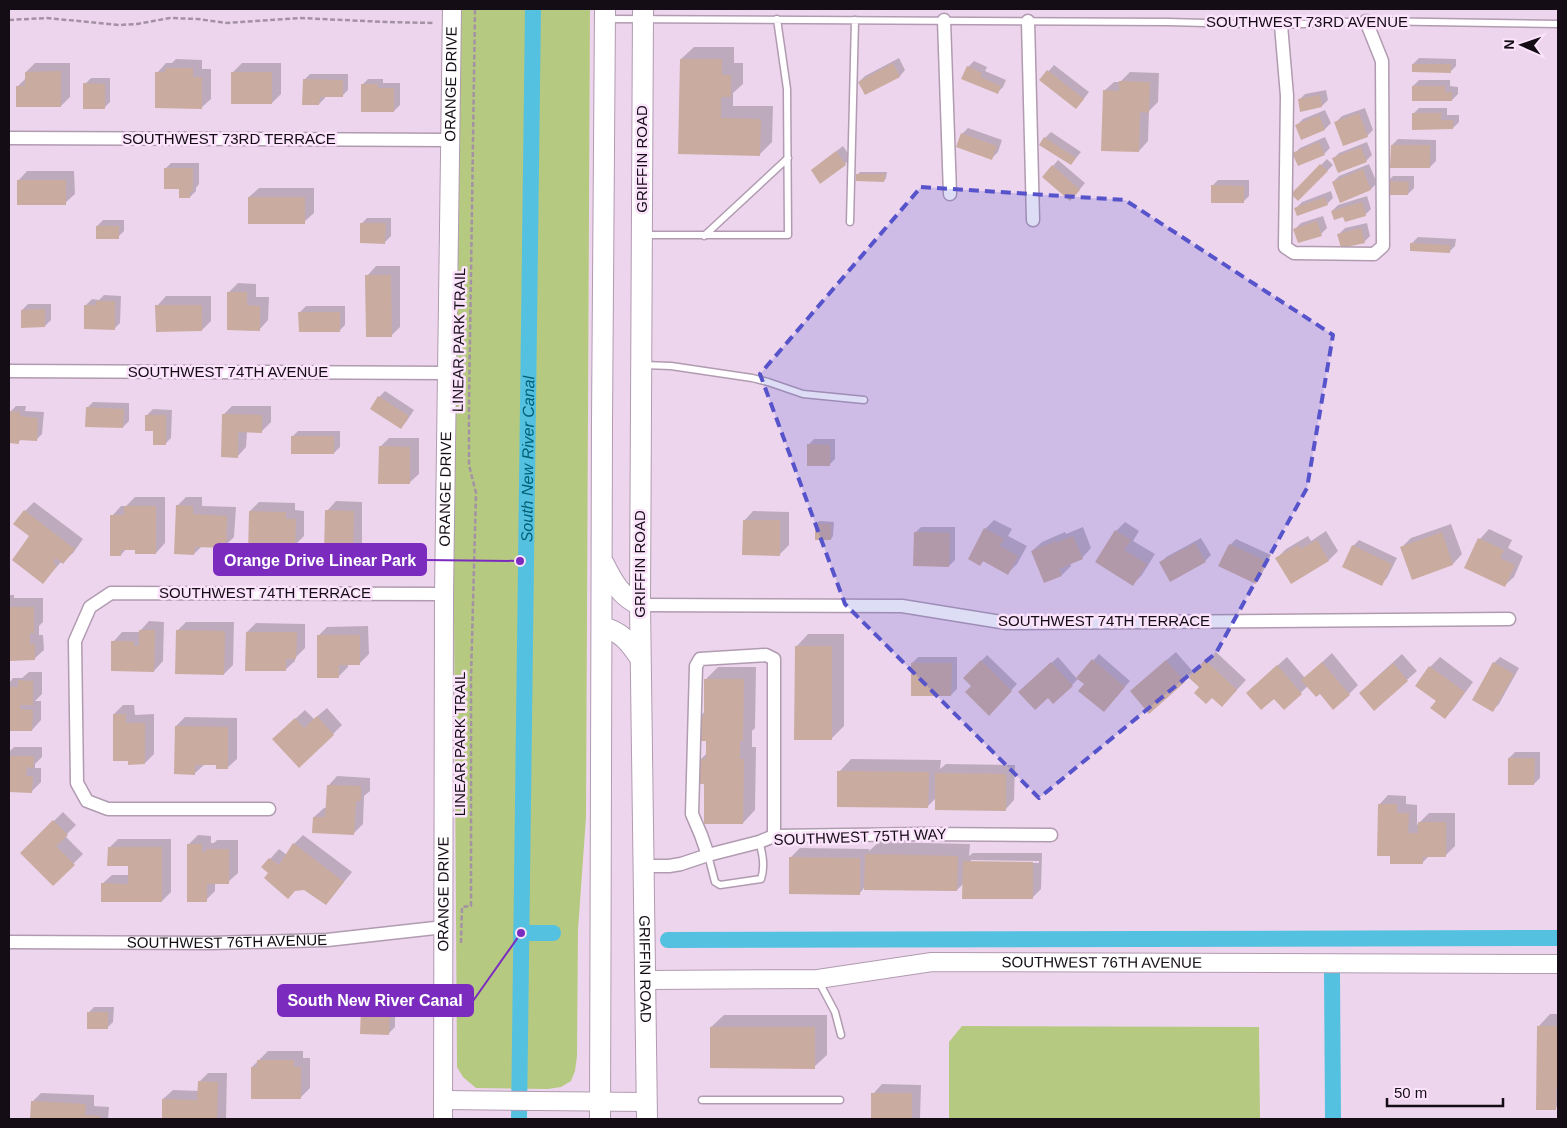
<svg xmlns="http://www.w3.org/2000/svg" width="1567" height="1128" viewBox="0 0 1567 1128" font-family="Arial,sans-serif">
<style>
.green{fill:#b6c981}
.shadow{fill:#0003;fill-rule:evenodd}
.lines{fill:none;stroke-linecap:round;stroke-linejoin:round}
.canal{stroke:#55c1e1;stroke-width:16}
.building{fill:#caaba0}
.lane-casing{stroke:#b19bb1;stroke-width:9}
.street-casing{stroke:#b19bb1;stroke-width:15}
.secondary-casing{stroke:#b19bb1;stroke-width:20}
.primary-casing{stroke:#b19bb1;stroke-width:22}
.path{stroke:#a492a4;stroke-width:2.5;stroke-dasharray:5 2.5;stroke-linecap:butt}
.lane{stroke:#fff;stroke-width:6}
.street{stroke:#fff;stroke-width:12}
.secondary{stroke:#fff;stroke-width:18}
.primary{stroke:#fff;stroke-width:20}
.marked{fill:#5754cb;fill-opacity:0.2;stroke:#5754cb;stroke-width:4;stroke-dasharray:10 6;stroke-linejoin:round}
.labels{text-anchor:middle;stroke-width:5;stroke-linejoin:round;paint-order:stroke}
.street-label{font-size:15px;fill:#150d15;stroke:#fbe3fb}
.water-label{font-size:16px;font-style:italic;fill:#005f75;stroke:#fbe3fb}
.leader{fill:none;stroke:#7b2cbf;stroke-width:2}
.callout-dot{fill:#7b2cbf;stroke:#fbe3fb;stroke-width:2}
.callout{fill:#7b2cbf;stroke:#7b2cbf;stroke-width:2}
.callout-label{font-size:16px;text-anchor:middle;font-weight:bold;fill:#fff}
</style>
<rect width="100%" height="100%" fill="#edd6ed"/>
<!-- green -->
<path class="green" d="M461 9H590L586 817 578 930 577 1056 575 1071 571 1081 561 1087 548 1089 476 1088 463 1077 457 1067 453 471 456 138Z
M962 1026 1259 1027 1260 1119H949V1042Z"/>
<!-- shadow -->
<path class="shadow" d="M694 47H734V63H743V84L733 93V106H773L772 142 760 154 680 153 681 59Z
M899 58 905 70 900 76 865 94 859 82 865 76Z
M1419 58 1456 59V66L1450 72 1413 64Z
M176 59 202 60V69H211V99L201 108 157 73 166 63H172Z
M974 61 987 67 985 71 1006 80 1003 87 997 93 968 67Z
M35 63H70V97L61 106 17 87 26 78V72Z
M242 63H281V94L272 103 233 72Z
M1054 65 1089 92 1082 101 1041 80Z
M1130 72 1159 73 1158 102 1149 111 1148 141 1139 151 1104 91 1114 82H1120Z
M310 74H348V90L342 96 325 95V98L319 104 304 80Z
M91 78H110V102L104 108 85 84Z
M368 79H383V83H400V105L394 111 362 85Z
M1419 80H1450V86L1458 87V94L1452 100 1413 86Z
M1326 90 1328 100 1322 106 1299 100 1305 94Z
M1365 108 1373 130 1367 136 1336 122 1342 116Z
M1419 108H1447V115H1459V122L1453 128 1413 114Z
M1325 110 1331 123 1325 129 1302 138 1297 125 1303 119Z
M968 128 1002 140 998 152 992 158 962 134Z
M1051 132 1081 152 1071 164 1045 138Z
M1325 137 1330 148 1324 154H1294L1300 148Z
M1398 139 1436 140V161L1430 167 1392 145Z
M1367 142 1372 155 1366 161 1333 159 1339 153Z
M843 146 851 158 845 164 812 170Z
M1327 159 1333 165 1298 200 1292 194Z
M1058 160 1085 183 1076 194 1053 166Z
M171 163H199V184L196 188V191L190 197 165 169Z
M1369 164 1377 183 1371 189 1341 201 1333 182 1339 176Z
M27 171H74L75 194 65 203 18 181Z
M860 172H887L886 178 884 181 858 174Z
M1393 176H1414V188L1408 194 1387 182Z
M1218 180H1249V196L1243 202 1212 186Z
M259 188H314V213L304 222 249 197Z
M1331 191 1333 198 1327 204 1296 208 1302 202Z
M1367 196 1371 209 1365 215H1344L1332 211 1338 205Z
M1323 216 1327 228 1321 234 1295 229 1301 223Z
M367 218H391V236L385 242 361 224Z
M103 220H124V231L118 237 97 226Z
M1367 223 1370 236 1364 242 1339 234 1345 228Z
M1418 237 1456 239 1455 246 1449 252 1412 243Z
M376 266H400V327L391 336 367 276Z
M238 283 256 284V297H269L268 320 259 330 229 292Z
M104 295 121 296 120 323 114 329 86 305 92 299 99 300Z
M166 296H211V321L202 330 157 306Z
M28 304H51V320L45 326 22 310Z
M306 306H345V325L339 331 300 312Z
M385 391 414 410 406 422 401 428 379 397Z
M93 402 129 403V421L123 427 87 408Z
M16 406H26L25 411 44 412 42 434 36 440 22 439 18 442H9L10 412Z
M232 406H271V422L261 432 247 431 246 447 237 457 223 415Z
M153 409 172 410 171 438 165 444 155 430 147 415Z
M298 431H340V447L334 453 292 437Z
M389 438H419V474L409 483 380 447Z
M814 439H835V459L829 465 808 445Z
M135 497H165V543L156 553 136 549 127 548 121 555 112 516 121 506H126Z
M186 497H202V506L236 507 234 537 225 546H202L194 554 177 506Z
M336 501 362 502V544L352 553 327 511Z
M34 502 83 539 73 553 63 562 62 561 43 582 25 511Z
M259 502 295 503V510L304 511V536L295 545H286L276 554 250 511Z
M753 511 789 512V545L779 555 744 521Z
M994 520 1012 529 1008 536 1027 546 1017 564 1008 573 984 561 980 564 985 529Z
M819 521 834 522 833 536 831 539 816 524Z
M1125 522 1139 531 1133 541 1155 554 1142 575 1133 584 1116 531Z
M1451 524 1462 554 1453 564 1413 578 1402 547 1411 538Z
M921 527H955V560L949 566 915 533Z
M1083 527 1091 548 1082 558 1070 563 1071 566 1062 575 1045 582 1032 551 1042 542 1065 532 1066 534Z
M1489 529 1512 540 1508 548 1523 556 1514 577 1504 586 1466 567 1480 539Z
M1326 531 1338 551 1329 560 1291 583 1277 558 1286 549 1308 536 1311 541Z
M1201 538 1211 555 1205 561 1161 563 1166 557Z
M1236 539 1271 555 1261 576 1255 582 1230 545Z
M1359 540 1397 558 1387 578 1381 584 1353 546Z
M9 595H14V598H43V622L39 626V635H43L44 650 34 659H9Z
M149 621 164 622 163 661 154 671 113 642 122 632H140V631Z
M186 622H234L233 665 224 674 177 631Z
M256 623 305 624V648L295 658V661L285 670 247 632Z
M368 626 369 654 359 664H348V667L338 677 318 636 327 627Z
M808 634H844V726L831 739 796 647Z
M1176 652 1195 674 1216 652 1246 680 1231 696 1201 687 1189 676 1184 682H1141Z
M1332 653 1358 685 1349 694 1320 692 1308 686 1284 708 1257 684 1287 657 1305 678Z
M1099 654 1130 681 1104 711 1085 684 1079 678 1072 685 1049 696 1026 686 1058 657 1077 679Z
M1402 654 1417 671 1374 709 1369 684Z
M987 655 1017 684 989 714 973 686 965 678Z
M918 657H957V689L951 695 912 663Z
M1440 657 1473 682 1454 708 1445 718 1437 700 1417 685 1430 667Z
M1500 657 1519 668 1499 704 1493 710 1494 663Z
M718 667H756L755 728 752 731V747H756L755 810 743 823 706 783 700 760 707 753V740L700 717 705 711 706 679Z
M29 672H42V694L35 701H41V720L32 730 9 729V683L13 678H22Z
M123 705H134L135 715 154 714V754L145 763 114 714Z
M327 708 342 725 333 734 283 730 305 710 314 719Z
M185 717 237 718V759L227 768 217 764H205L195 773 176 726Z
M14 747H42V757L35 764V768H41V782L32 791H9V752Z
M1515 752H1540V778L1534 784 1509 758Z
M851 759 941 760 940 769 946 764 1015 765 1014 800 1005 810 936 798 928 806 839 772Z
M337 776 370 778V791L364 796 363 824 354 833 314 817 324 808H327L328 786Z
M1388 795 1406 796V804L1417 805V825L1429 813H1455V846L1445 856H1429L1422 863 1379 805Z
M63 812 76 825 65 836 83 854 53 884 22 853Z
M198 835 211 836V843H214L217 840H238V873L228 882H215V891L206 900 188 845Z
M303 835 352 872 326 904 305 889 270 873 263 867 279 849 287 855 294 844Z
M118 839H171V892L162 901 102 884 112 875H129V865L109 848Z
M879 842 970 844 969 856 973 853H1042L1041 889 1032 898 964 883 957 890 864 888 859 894 791 857 800 848 869 849V851ZM971 860 1039 861V863H971Z
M368 1003 395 1004V1027L389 1033 362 1009Z
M94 1007H114L113 1022 107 1028 88 1013Z
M1550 1014H1558V1105L1555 1109 1538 1027Z
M724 1015H827V1055L814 1067 711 1027Z
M268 1051H303V1058H310V1088L300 1098 252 1067Z
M208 1073H227L226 1119H163V1099L173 1090 199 1091V1082Z
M882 1084 921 1085 920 1119H878L873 1094Z
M41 1093 94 1095V1106L109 1107 108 1119H31L32 1102Z
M723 1118H827V1119H722Z"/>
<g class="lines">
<!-- canal -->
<g class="canal">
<path d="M521 933H553"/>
<path d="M668 940 1558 938"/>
<path d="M1332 973 1333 1119"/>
<path id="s1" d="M519 1119 533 9"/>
</g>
</g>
<!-- building -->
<path class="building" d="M680 59H722V75H731V97H721V118L761 119 760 156 678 154Z
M893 63 900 77 865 95 858 82Z
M1412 64H1451V73L1412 72Z
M967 66 982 73 980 77 1001 86 998 94 961 79Z
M165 68H193V77H202V109L155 108V72H165Z
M1047 70 1084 99 1076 109 1039 80Z
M61 71V107H16V86H25V72Z
M231 72H272V104H231Z
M303 79 343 80V97H320L319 105H302Z
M1119 81 1150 82 1149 113 1140 112 1139 152 1101 151 1103 90 1119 91Z
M83 83 105 84V109H83Z
M361 84H378V88H394V112H361Z
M1412 86H1445V92H1452V101H1412Z
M1320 95 1322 107 1300 112 1298 99Z
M1359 113 1368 137 1343 146 1334 122Z
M1412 113H1441V120H1453V129L1412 130Z
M1319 115 1325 130 1301 140 1295 125Z
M961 133 997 146 992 160 956 147Z
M1044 137 1076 158 1071 165 1039 145Z
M1319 142 1325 155 1298 166 1292 153Z
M1391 145H1430V168H1390Z
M1361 147 1367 162 1338 173 1332 158Z
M836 151 846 165 820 184 811 170Z
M1320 164 1328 171 1298 201 1291 194Z
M1052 165 1080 190 1070 201 1042 177Z
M164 168H193V191L190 192V198H179V189H164Z
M1363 169 1371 190 1340 203 1332 182Z
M856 174H885L884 182 856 181Z
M17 180H66V205H17Z
M1386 181 1409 182 1408 195H1385Z
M1211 185 1244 186V203H1211Z
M248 197H305V224H248Z
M1325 197 1328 205 1297 216 1294 208Z
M1362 202 1366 216 1345 222 1343 217 1334 220 1331 211Z
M1317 221 1322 236 1298 243 1293 229Z
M360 223H386L385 244 360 243Z
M96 226H119V239H96Z
M1361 228 1365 243 1341 248 1337 234Z
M1410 243 1450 245V253L1410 251Z
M365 275H391L392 337H366Z
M227 292H247V305L260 306V331L227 330Z
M96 301H115V330L84 329V305H96Z
M155 305H202V331L156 332Z
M45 309V327L21 328V310Z
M298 312H340V332H299Z
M378 396 409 416 401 429 370 409Z
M86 407 124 409 123 428 85 427Z
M9 411 20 412V416L38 418 37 441 19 440V444L9 443Z
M222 414 262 415V433L238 432V458L221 457Z
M145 415H166V445H153V431H145Z
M291 436H334V454H291Z
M807 444 830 445V466H807Z
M379 446 410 447V484H378Z
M176 505 193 506V514L227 516 226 548 195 547 194 555 174 554Z
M124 506H156V554H135V550H121V556H110V515H124Z
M24 510 75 549 63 564 56 558 53 562 57 566 43 584 12 560 29 536 13 524Z
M325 510 354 511 353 554H324Z
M249 511 286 512V519H296L295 546H277V555L248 554Z
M743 520H780V556L742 555Z
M815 524H831V540H815Z
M984 528 1004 539 1000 546 1018 556 1008 575 983 561 980 566 968 559Z
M1115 530 1131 540 1124 550 1147 564 1133 586 1095 562Z
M914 532 950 533 949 567 913 566Z
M1442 532 1453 565 1412 580 1400 547Z
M1073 536 1083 559 1059 569 1062 576 1044 583 1031 551 1056 541V543Z
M1478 538 1504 550 1500 558 1515 565 1505 587 1464 568Z
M1317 540 1329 561 1291 584 1275 558 1298 545 1301 549Z
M1195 543 1206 562 1170 582 1159 562Z
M1229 544 1266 561 1256 584 1218 566Z
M1352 545 1392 564 1382 586 1342 567Z
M9 607H34V633H30V644H35V660L9 661Z
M139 630H155L154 672 111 671V641H134V646H139Z
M176 630 225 631 224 675 175 674Z
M246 632H297L296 659H286V671H245Z
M317 635H360V665H339V678H317Z
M795 646H832V740H794Z
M1092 659 1125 687 1104 712 1078 691 1084 684 1076 678Z
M981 660 1012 691 989 716 965 692 971 686 963 678Z
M1166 660 1185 682 1149 714 1130 691Z
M1205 660 1237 690 1222 707 1212 698 1206 704 1194 693 1199 687 1189 678Z
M1051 662 1073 686 1053 704 1048 698 1035 710 1018 692Z
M1322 662 1350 695 1333 710 1320 694 1316 697 1301 680Z
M1493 662 1514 674 1493 712 1472 700Z
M911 663H952L951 696H911Z
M1393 663 1408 681 1374 711 1359 693Z
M1277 665 1302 694 1284 710 1274 699 1261 710 1246 693Z
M1429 666 1465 692 1445 719 1430 708 1436 701 1415 686Z
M704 679H744L743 741H740V759H744L743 824H704V784H698L699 759H706V741H698L699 716H704Z
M18 680 33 681V705H20V709L33 710 32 731H9V687H18Z
M113 714H126V723H145V764L128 765V761H113Z
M317 716 334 735 299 768 272 739 295 718 304 728Z
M175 726 228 727V769H216V765H195V775L174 774Z
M9 756H34L33 768 27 767 26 776H33L32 793 9 792Z
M1508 758H1535L1534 785H1508Z
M837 771 929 772 928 808 837 807Z
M935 773 1006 774V811L935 810Z
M327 785 361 786V801H356L354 835 312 833 313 817H325Z
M1378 804H1397V813H1409L1408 833H1418V822H1446V857H1423V864H1390V856H1377Z
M53 820 68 835 56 846 75 865 53 886 20 853Z
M293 843 344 882 326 905 304 890 295 891 288 899 264 878 268 873 261 867 269 858 279 865Z
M187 844H202V852H206V849H229V884H207V902H187Z
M108 847H162V902H101V883L128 884V866H107Z
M865 854 958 856 957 891 864 890Z
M789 857 860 858V895L789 894Z
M963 861 1033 862V899H962Z
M361 1008 390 1009 389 1035 360 1034Z
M87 1012H108V1029H87Z
M1537 1026H1558V1088H1556V1110H1536Z
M710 1027H815V1069L710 1068Z
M257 1060H294V1067H301V1099H251V1067H257Z
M198 1081 218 1082 217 1119H162V1099L197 1100Z
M871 1093H912V1119L871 1118Z
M31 1101 86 1104 85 1115 100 1116V1119H30Z"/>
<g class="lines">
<!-- lane casing -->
<g class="lane-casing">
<path id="lane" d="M607 19 1168 22 1281 25 1366 21 1558 24
M850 222 855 20
M645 235H788L787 89 777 19
M704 236 788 158
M644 365 671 366 752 378 768 382 803 394 864 400
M708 855 715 882 720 885 761 879C765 867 763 854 759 842
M818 980 835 1012 841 1035
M702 1100H840"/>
</g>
<!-- street casing -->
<g class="street-casing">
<g id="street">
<path d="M944 20 950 194"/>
<path d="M1028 21 1033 220"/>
<path d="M1281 25 1287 96 1285 247 1294 253 1374 254 1383 246 1382 61 1366 21"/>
<path d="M9 138 449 140"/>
<path d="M9 371 447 373"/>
<path d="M640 605 902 606 1007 623 1509 619"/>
<path d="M269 809H108L87 801 77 783 75 641 90 607 111 593 444 594"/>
<path d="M708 855 701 835 692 814 696 666 700 659 766 655 774 659V836"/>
<path d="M643 866H669L681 864 708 855 759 842 774 836 925 834 1051 835"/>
<path id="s2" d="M9 942 211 943 327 940 444 927"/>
</g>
</g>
<!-- secondary casing -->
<g class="secondary-casing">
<g id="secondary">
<path id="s3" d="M645 980 818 979 932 962 1558 964"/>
<path d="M443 1100 646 1102"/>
<path id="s4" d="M443 1119 444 594 452 9"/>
</g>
</g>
<!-- primary casing -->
<g class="primary-casing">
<g id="primary">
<path id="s5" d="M643 9 640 605 647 1119"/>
<path d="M604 564C613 582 621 597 640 605"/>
<path d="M602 627C621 631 630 643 640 658"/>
<path d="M600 1119 602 422 605 9"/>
</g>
</g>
<!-- path -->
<path class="path" d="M9 20 47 18 119 25 137 24 170 18 198 19 227 23 300 18 386 22 435 23
M461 943 462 907 471 906V677L476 493 469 465V405L475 9"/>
<!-- lane -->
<use href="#lane" class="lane"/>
<!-- street -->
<use href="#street" class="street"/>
<!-- secondary -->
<use href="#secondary" class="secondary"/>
<!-- primary -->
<use href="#primary" class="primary"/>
</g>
<!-- marked area -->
<path class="marked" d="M921 187 1125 200 1333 335 1307 488 1216 653 1039 798 845 604 760 374Z"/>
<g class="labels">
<!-- street labels -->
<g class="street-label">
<text x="1307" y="27">SOUTHWEST 73RD AVENUE</text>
<text dy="5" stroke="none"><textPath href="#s4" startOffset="1035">ORANGE DRIVE</textPath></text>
<text x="229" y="144">SOUTHWEST 73RD TERRACE</text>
<text transform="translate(642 159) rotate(-90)" y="5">GRIFFIN ROAD</text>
<text transform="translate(459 340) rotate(-89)" y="5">LINEAR PARK TRAIL</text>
<text x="228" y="377">SOUTHWEST 74TH AVENUE</text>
<text dy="5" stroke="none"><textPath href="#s4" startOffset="630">ORANGE DRIVE</textPath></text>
<text transform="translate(640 564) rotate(-90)" y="5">GRIFFIN ROAD</text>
<text x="265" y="598">SOUTHWEST 74TH TERRACE</text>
<text x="1104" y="626">SOUTHWEST 74TH TERRACE</text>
<text transform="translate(460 744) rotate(-90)" y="5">LINEAR PARK TRAIL</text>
<text transform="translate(860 837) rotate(-2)" y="5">SOUTHWEST 75TH WAY</text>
<text dy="5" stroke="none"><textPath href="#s4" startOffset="225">ORANGE DRIVE</textPath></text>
<text dy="5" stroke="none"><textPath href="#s2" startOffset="218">SOUTHWEST 76TH AVENUE</textPath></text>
<text dy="5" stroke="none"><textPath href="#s3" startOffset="458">SOUTHWEST 76TH AVENUE</textPath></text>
<text dy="5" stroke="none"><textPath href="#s5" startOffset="960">GRIFFIN ROAD</textPath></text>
</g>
<!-- water labels -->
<g class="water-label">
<text dy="6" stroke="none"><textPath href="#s1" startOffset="660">South New River Canal</textPath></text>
</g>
</g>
<!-- callouts -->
<path class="leader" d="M520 561L426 560M521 933L473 1001"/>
<g class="callout-dot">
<circle cx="520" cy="561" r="5"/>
<circle cx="521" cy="933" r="5"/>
</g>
<g class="callout">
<rect x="214" y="544" width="212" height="31" rx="5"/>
<rect x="278" y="985" width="195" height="31" rx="5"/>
</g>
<g class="callout-label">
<text x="320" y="566">Orange Drive Linear Park</text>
<text x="375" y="1006">South New River Canal</text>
</g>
<!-- border -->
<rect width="1567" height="1128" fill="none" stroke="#150d15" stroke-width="20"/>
<!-- north arrow -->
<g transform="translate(1522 45) rotate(272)" stroke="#fbe3fb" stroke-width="4" paint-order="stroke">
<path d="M0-4L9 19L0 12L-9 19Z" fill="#150d15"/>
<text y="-8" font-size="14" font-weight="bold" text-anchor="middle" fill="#150d15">N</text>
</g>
<!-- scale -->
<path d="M1387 1098v8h116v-8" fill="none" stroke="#150d15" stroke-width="2.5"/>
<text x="1394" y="1098" font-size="15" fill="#150d15" stroke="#fbe3fb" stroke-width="4" paint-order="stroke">50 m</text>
</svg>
